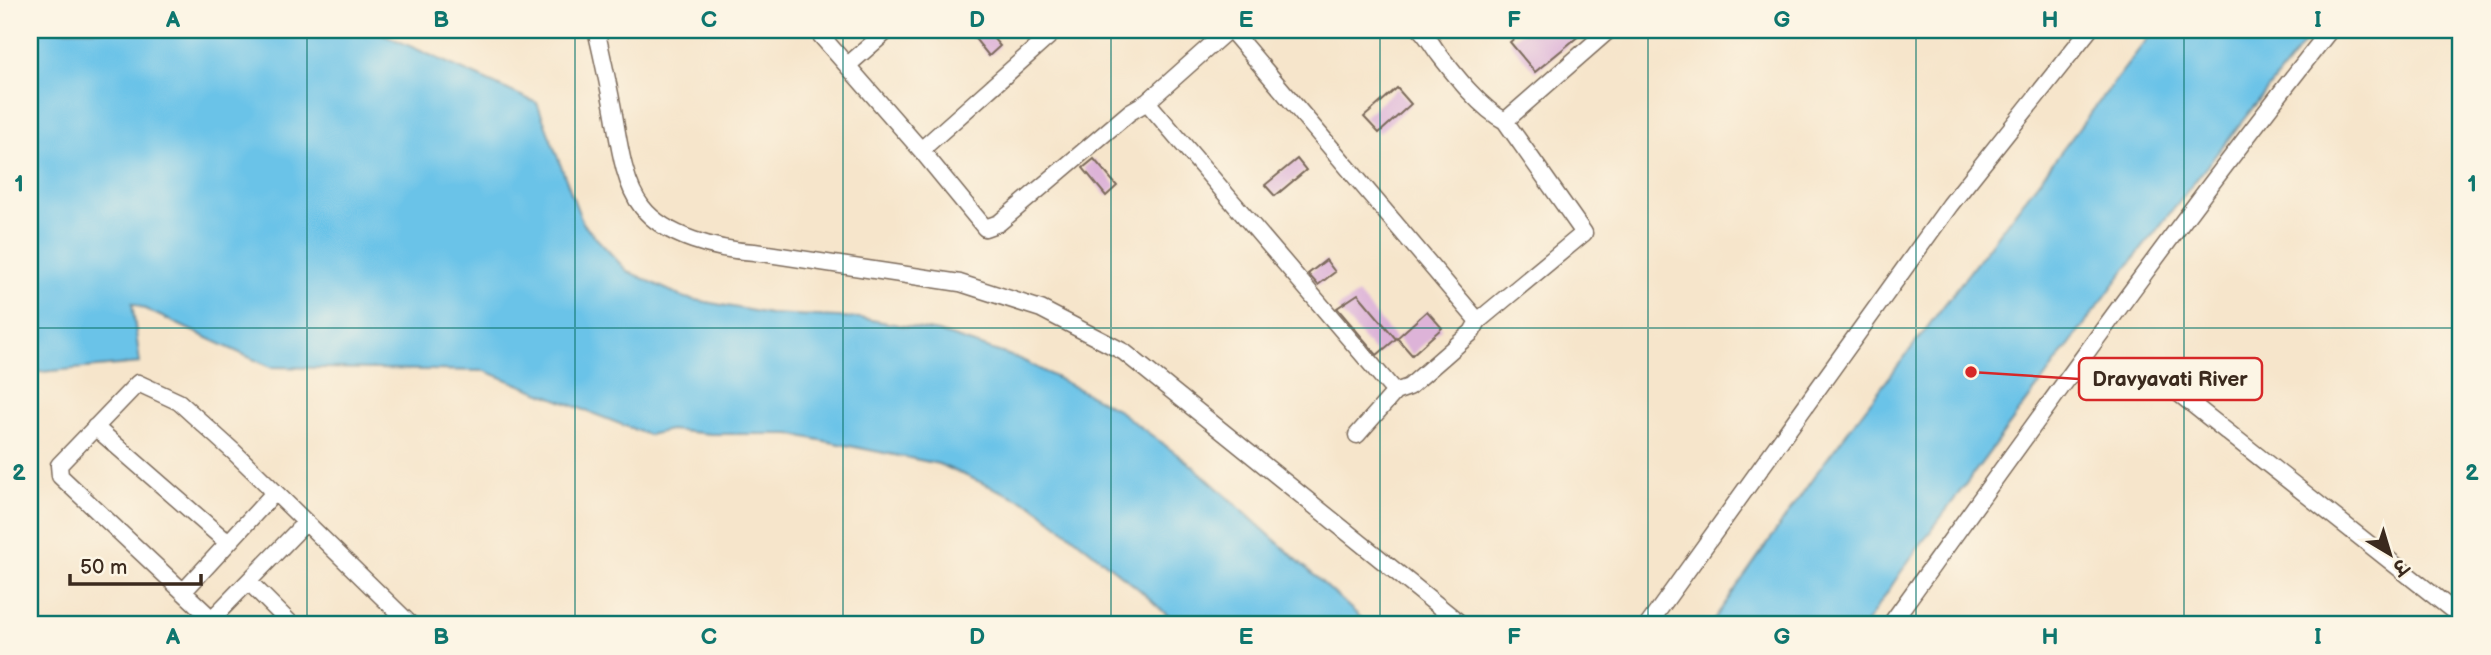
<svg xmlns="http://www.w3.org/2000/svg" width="2491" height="655" viewBox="0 0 2491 655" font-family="'Balsamiq Sans','Playpen Sans Deva',sans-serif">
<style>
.water{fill:#6bc3e8;stroke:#537683;stroke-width:2}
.building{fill:#ddb3d8}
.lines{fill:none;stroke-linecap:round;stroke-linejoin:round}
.street-casing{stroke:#7c6b5b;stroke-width:19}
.street{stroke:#fff;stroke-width:16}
.grid{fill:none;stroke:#0f766e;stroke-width:2;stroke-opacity:0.55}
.leader{fill:none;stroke:#d62828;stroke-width:2.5}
.callout-dot{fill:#d62828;stroke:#fcf5e5;stroke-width:2.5}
.callout{fill:#fcf5e5;stroke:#d62828;stroke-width:2.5}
.callout-label{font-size:21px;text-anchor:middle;font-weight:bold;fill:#3b2a1e}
.neatline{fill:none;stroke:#0f766e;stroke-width:2.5}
.grid-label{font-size:23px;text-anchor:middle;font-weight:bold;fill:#0f766e}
</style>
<rect width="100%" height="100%" fill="#fcf5e5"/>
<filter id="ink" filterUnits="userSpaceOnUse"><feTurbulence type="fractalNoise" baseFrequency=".0143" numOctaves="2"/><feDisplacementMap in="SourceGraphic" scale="14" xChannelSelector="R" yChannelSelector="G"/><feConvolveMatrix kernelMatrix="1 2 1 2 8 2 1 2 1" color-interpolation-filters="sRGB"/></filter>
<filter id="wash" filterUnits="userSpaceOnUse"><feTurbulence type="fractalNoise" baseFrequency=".00686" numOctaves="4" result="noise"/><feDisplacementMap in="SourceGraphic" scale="28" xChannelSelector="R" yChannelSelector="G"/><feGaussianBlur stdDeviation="1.57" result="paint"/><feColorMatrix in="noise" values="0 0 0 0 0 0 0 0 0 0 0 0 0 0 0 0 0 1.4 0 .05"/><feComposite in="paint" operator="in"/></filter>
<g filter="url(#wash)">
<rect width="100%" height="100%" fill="#f6e5cb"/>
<!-- water -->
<path class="water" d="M30 30H374L537 103 583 224 627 271 685 298 769 314 860 318 938 332 1020 359 1115 408 1194 467 1369 625H1178L1140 590 1033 505 939 464 790 434H711L670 430 648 435 485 371 270 367 132 303 140 363 30 373Z
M2154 30H2314L2118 279 1907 563 1865 625H1710L1823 464Z"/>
<g id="blocks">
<!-- building -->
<path class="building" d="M968 30H986L1000 46 989 56Z
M1524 30H1586L1535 72 1510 42Z
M1397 88 1411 104 1379 133 1364 117Z
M1094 159 1117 186 1106 196 1083 168Z
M1297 159 1306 170 1275 196 1265 185Z
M1326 260 1335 272 1318 285 1308 274Z
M1358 294 1396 339 1377 355 1337 308Z
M1427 311 1442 328 1412 355 1397 338Z"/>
</g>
</g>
<g filter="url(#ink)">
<use href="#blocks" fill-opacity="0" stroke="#7c6b5b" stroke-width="2"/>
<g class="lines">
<!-- street casing -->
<g class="street-casing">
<path id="street" d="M596 30C602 54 607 79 612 104 618 134 622 182 642 207 665 237 718 250 754 252L960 283 1041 309 1124 352 1462 625
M816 30 921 150 985 228 999 223 1130 112 1147 102 1228 30
M1231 30 1478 321
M848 65 888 30
M1147 102 1395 392
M1505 121 1609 30
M921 150 1056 30
M2158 377 2461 617
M95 427 228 543
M1357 435 1395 392 1409 387 1472 332 1478 321 1584 233 1505 121C1480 108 1455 75 1438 53 1432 45 1428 37 1421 30
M249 582 292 625
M183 592 275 492
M212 619 60 476 59 465 138 383 179 402 234 452 411 625
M206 625 305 523
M1648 625 1950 205 2089 30
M1890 625C2034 425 2177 223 2330 30"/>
</g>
<!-- street -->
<use href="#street" class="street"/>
</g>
</g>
<!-- grid -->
<path class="grid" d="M307 30V625M575 30V625M843 30V625M1111 30V625M1380 30V625M1648 30V625M1916 30V625M2184 30V625M30 328H2461"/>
<!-- callouts -->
<path class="leader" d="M1971 372L2079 379"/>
<circle class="callout-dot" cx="1971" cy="372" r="7"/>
<rect class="callout" x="2079" y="358" width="183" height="42" rx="7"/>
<g class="callout-label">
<text x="2170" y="386">Dravyavati River</text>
</g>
<!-- margin -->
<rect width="2491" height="655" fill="none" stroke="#fcf5e5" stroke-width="77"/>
<!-- north arrow -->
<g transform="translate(2390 554) rotate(142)" stroke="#fcf5e5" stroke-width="5" paint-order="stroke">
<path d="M0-5L12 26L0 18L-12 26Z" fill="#3b2a1e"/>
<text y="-10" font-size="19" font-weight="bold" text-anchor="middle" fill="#3b2a1e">उ</text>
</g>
<!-- scale -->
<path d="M70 574v10h131v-10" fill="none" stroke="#3b2a1e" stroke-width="3.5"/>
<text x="80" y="574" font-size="21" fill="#3b2a1e" stroke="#fcf5e5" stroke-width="5" paint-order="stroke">50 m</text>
<rect x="38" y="38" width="2414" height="578" class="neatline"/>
<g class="grid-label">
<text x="173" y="27">A</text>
<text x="441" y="27">B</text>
<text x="709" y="27">C</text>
<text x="977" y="27">D</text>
<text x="1246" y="27">E</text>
<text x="1514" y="27">F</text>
<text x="1782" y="27">G</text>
<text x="2050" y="27">H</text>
<text x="2318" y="27">I</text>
<text x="19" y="191">1</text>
<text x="2472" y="191">1</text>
<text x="19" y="480">2</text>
<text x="2472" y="480">2</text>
<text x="173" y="644">A</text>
<text x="441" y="644">B</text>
<text x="709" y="644">C</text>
<text x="977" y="644">D</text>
<text x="1246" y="644">E</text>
<text x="1514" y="644">F</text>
<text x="1782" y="644">G</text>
<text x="2050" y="644">H</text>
<text x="2318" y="644">I</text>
</g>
</svg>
